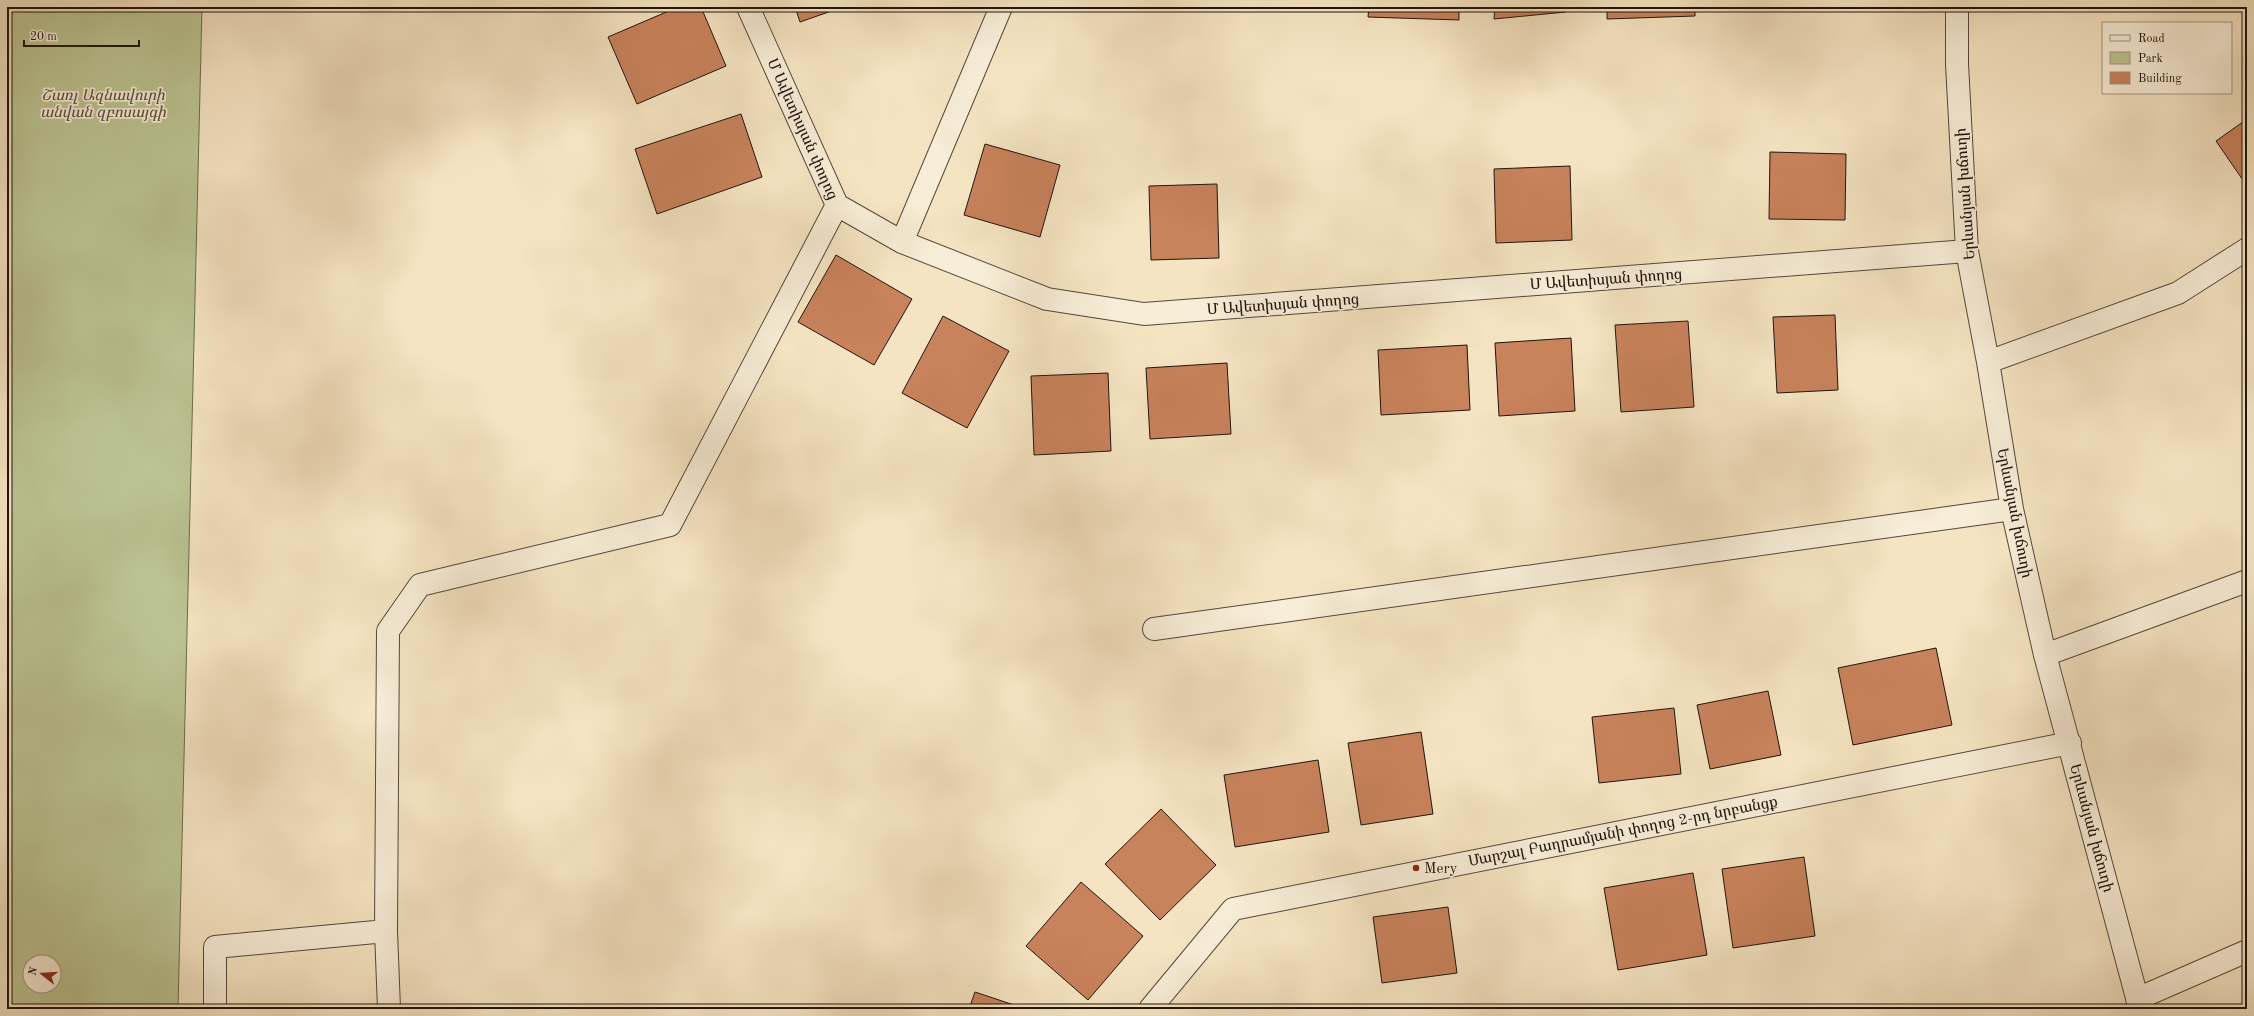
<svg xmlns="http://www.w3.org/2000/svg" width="2254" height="1016" viewBox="0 0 2254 1016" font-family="'Old Standard TT','Noto Serif Armenian',serif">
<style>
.green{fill:#bcc493;stroke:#6e6c50;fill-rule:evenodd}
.building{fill:#c8825c;stroke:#1f140e}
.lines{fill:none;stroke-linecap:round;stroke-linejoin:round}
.minor-casing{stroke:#54483b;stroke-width:24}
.minor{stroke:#f8edd7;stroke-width:22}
.poi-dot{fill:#8f2418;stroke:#f8edd7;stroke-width:1.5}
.labels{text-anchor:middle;stroke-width:3.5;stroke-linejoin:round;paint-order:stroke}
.park-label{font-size:15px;font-style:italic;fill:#56523d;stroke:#f8edd7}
.street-label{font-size:15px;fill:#1f140e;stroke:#f8edd7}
.poi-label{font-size:15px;fill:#1f140e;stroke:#f8edd7;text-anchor:start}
</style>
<rect width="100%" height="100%" fill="#f5e4c2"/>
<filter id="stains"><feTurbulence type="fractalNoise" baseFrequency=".005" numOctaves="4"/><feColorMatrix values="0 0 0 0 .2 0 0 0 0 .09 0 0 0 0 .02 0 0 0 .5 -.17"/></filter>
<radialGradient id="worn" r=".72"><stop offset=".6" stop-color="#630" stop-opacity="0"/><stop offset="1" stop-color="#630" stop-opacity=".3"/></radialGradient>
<!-- green -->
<path class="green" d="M7 7H202L178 1009H7ZM30 962H54V986H30Z"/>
<!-- building -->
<path class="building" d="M678 7H701L726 66 637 104 608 37Z
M795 7H843L800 22Z
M1369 7H1459V20L1368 17Z
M1495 7H1566V12L1494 19Z
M1607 7H1695V16L1607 19Z
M741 114 762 177 657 214 635 149Z
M2247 119V186L2216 141Z
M985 144 1060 165 1040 237 964 215Z
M1770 152 1846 154 1845 220 1769 219Z
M1570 166 1572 240 1496 243 1494 169Z
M1217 184 1219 258 1151 260 1149 186Z
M836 255 912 299 874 365 798 322Z
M1835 315 1838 390 1777 393 1773 317Z
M943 316 1009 351 967 428 902 393Z
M1688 321 1694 407 1621 412 1615 325Z
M1571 338 1575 411 1499 416 1495 343Z
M1467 345 1470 410 1381 415 1378 350Z
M1227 363 1231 434 1150 439 1146 368Z
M1108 373 1111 451 1034 455 1031 376Z
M1936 648 1952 725 1853 745 1838 668Z
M1768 691 1781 755 1710 769 1697 705Z
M1674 708 1681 774 1599 783 1592 717Z
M1421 732 1433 814 1361 825 1348 743Z
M1318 760 1329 832 1235 847 1224 775Z
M1161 809 1216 865 1160 920 1105 864Z
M1804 857 1815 936 1733 948 1722 869Z
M1693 873 1707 955 1618 970 1604 888Z
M1081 882 1143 936 1088 1000 1026 946Z
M1448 907 1457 973 1382 983 1373 917Z
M975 992 1026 1009H969Z"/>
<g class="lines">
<!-- minor casing -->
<g class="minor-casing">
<path id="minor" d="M748 7 837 205 902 242 1047 299 1144 314 1967 251
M1957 7V64L1967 251 1988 362 2012 509 2045 655 2140 1009
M902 242 1001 7
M1988 362 2178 293 2247 249
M1154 629 2012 509
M2045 655 2247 581
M386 931 389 1009
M2137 999 2247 951
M215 1009V947L386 931 388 631 420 585 670 525 837 205
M1150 1009 1233 909 2070 743"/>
</g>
<!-- minor -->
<use href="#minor" class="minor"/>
</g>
<!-- markers -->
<circle class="poi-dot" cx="1416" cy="868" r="4"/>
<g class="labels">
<!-- park labels -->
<g class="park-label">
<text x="103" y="100">Շառլ Ազնավուրի<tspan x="103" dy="17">անվան զբոսայգի</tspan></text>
</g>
<!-- street labels -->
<g class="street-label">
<text transform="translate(803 129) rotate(66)" y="5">Մ Ավետիսյան փողոց</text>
<text transform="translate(1965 194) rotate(-94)" y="5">Երևանյան խճուղի</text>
<text transform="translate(1606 279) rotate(-4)" y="5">Մ Ավետիսյան փողոց</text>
<text transform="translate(1283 304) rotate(-4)" y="5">Մ Ավետիսյան փողոց</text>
<text transform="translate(2015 513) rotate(79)" y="5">Երևանյան խճուղի</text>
<text transform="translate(2092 828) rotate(75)" y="5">Երևանյան խճուղի</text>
<text transform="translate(1623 831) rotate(-11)" y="5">Մարշալ Բաղրամյանի փողոց 2-րդ նրբանցք</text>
</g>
<!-- poi labels -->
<g class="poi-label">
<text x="1424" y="873">Mery</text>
</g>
</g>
<!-- margin -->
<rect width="2254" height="1016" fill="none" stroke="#f5e4c2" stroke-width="24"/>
<rect x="8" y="8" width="2238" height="1000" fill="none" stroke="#1f140e" stroke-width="2"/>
<rect x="12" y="12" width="2230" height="992" fill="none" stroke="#1f140e"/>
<!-- legend -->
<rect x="2102" y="22" width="130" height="72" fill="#f8edd7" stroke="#a19687"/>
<rect x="2110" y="35" width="20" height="6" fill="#f8edd7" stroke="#a19687"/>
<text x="2138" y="42" font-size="12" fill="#1f140e">Road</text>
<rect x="2110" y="52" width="20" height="12" fill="#bcc493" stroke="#a19687"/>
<text x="2138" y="62" font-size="12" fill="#1f140e">Park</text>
<rect x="2110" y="72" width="20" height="12" fill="#c8825c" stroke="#a19687"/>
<text x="2138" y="82" font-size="12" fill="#1f140e">Building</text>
<!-- north arrow -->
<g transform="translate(42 974) rotate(287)"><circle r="19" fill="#f8edd7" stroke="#a19687"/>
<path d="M0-3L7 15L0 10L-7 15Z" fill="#8f2418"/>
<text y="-6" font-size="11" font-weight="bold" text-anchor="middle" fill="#1f140e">N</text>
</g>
<!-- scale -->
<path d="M24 40v6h115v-6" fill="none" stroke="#1f140e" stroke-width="2"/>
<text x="30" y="40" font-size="12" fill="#1f140e" stroke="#f8edd7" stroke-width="3" paint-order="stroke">20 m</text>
<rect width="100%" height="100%" filter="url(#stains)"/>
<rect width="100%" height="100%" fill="url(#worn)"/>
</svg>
